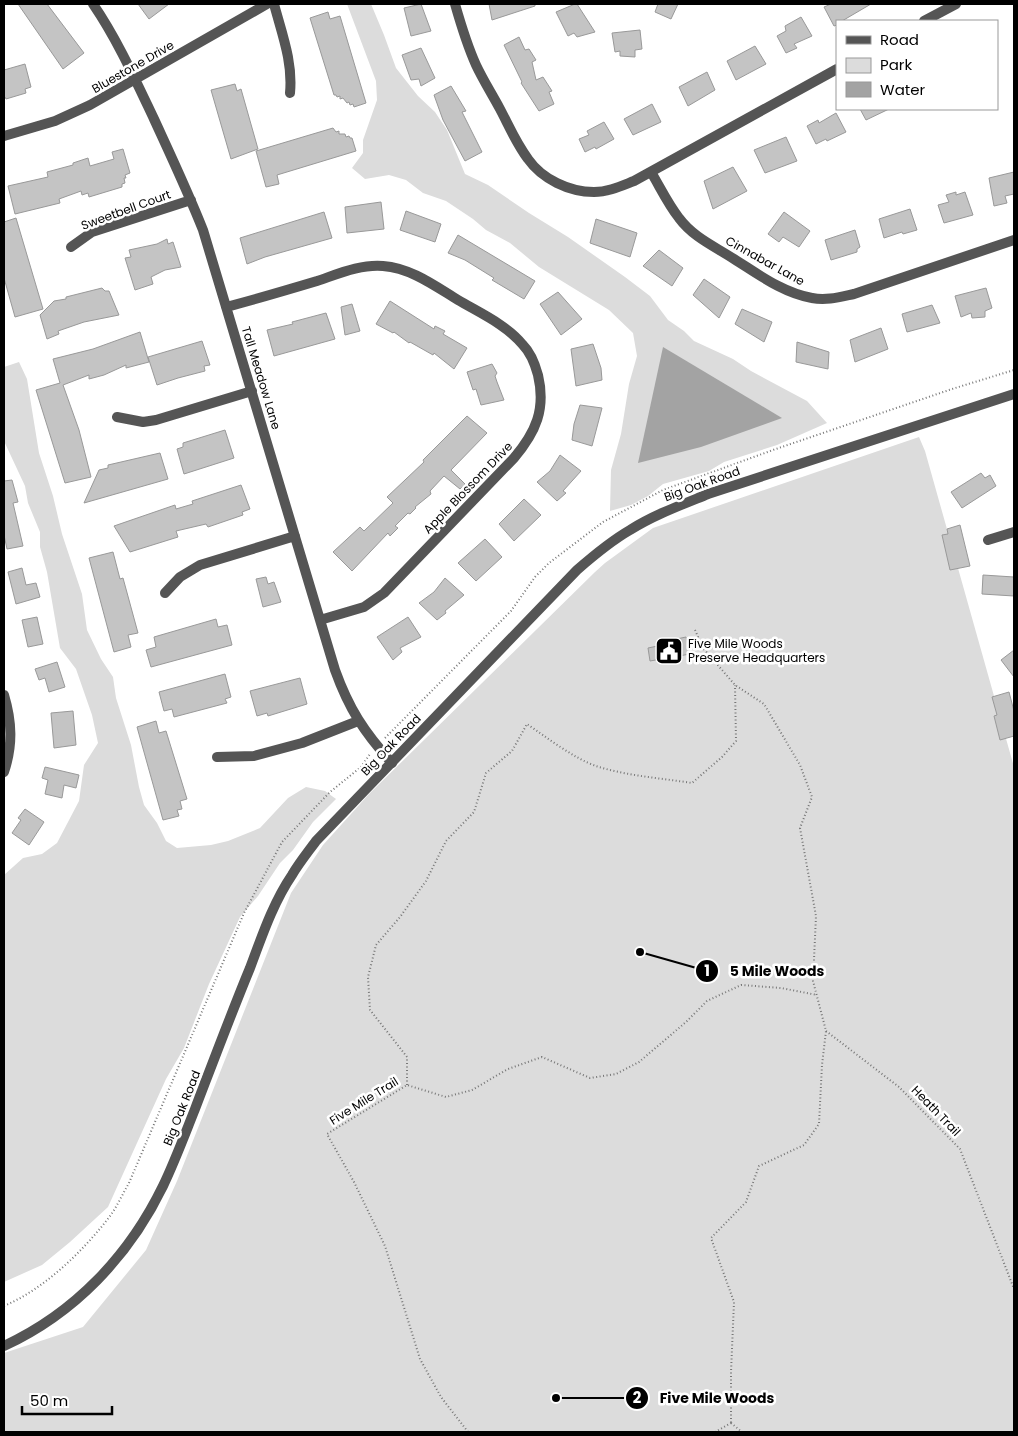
<svg xmlns="http://www.w3.org/2000/svg" width="1018" height="1436" viewBox="0 0 1018 1436" font-family="Poppins,sans-serif">
<style>
.green{fill:#dcdcdc}
.water{fill:#a3a3a3}
.building{fill:#c4c4c4;stroke:#999}
.lines{fill:none;stroke-linecap:round;stroke-linejoin:round}
.path{stroke:#777;stroke-width:2;stroke-dasharray:1 2.5;stroke-linecap:butt}
.minor{stroke:#555;stroke-width:10}
.tertiary{stroke:#555;stroke-width:10}
.labels{text-anchor:middle;stroke-width:5;stroke-linejoin:round;paint-order:stroke}
.street-label{font-size:12px;fill:#000;stroke:#fff}
.poi-label{font-size:12px;fill:#000;stroke:#fff;text-anchor:start}
.leader{fill:none;stroke:#000;stroke-width:2}
.callout-dot{fill:#000;stroke:#fff;stroke-width:2}
.mark-label{font-size:15px;text-anchor:middle;font-weight:bold;fill:#fff}
.callout-label{font-size:14px;text-anchor:middle;font-weight:bold;fill:#000;stroke:#fff;stroke-width:5;stroke-linejoin:round;paint-order:stroke}
</style>
<rect width="100%" height="100%" fill="#fff"/>
<!-- green -->
<path class="green" d="M347 4H371L384 35 396 68 418 96 435 112 447 130 465 174 488 185 529 213 568 237 625 277 650 296 668 320 684 331 694 341 733 359 751 371 807 401 827 423 777 445 724 462 709 471 663 484 648 496 631 505 610 511 611 470 621 434 629 384 637 356 633 333 609 310 539 267 510 243 486 230 473 219 446 201 423 193 406 180 389 175 365 179 352 168 363 153V140L377 100 376 81Z
M19 362 27 379 39 453 53 496 62 534 82 594 87 630 101 659 113 677 116 698 131 745 139 787 144 805 157 823 166 841 177 848 211 845 228 841 260 828 288 798 306 787 325 791 336 799 313 822 293 850 280 863 258 896 240 917 209 984 184 1048 166 1079 108 1207 70 1242 42 1265 4 1282V875L23 858 42 854 57 843 79 801 84 765 98 743 92 715 76 669 60 648 47 572 40 547V532L28 503 25 486 4 441V367Z
M919 437 925 451 1014 767V1432H4V1353L83 1327 146 1250 177 1181 291 893 323 845 369 794 595 572 605 563 653 528Z"/>
<!-- water -->
<path class="water" d="M663 347 782 418 701 447 638 463Z"/>
<!-- building -->
<path class="building" d="M18 4H47L84 53 63 69Z
M138 4H169L149 19Z
M421 4 431 31 411 36 404 8Z
M489 4H535V6L492 20Z
M575 4H577L595 32 577 37 574 33 568 36 556 12Z
M658 4H678L671 19 655 12Z
M831 4H871L842 21H837V25L834 26 824 7Z
M328 12 330 19 340 16 366 103 354 107 353 104 350 105 349 102 347 103 343 98 340 99V96L337 97 336 95H334L310 18Z
M801 17 812 36 794 44 797 48 786 53 777 36 786 31 785 26Z
M640 30 642 49 635 50V57L620 56V51L615 52 612 33Z
M519 37 525 50 529 49 536 60 532 62 536 80 543 77 552 91 549 92 554 104 539 111 521 83 522 82 504 45Z
M755 46 766 64 736 80 727 61Z
M421 48 435 78 421 86 419 79 411 80 402 55Z
M25 64 31 87 25 89 26 93 6 99 5 97H4V70Z
M707 72 715 90 688 106 679 87Z
M235 84 237 91 241 89 258 149 231 159 211 90Z
M451 86 466 111 462 112 482 152 465 161 443 120 434 95Z
M652 104 661 122 633 135 624 119Z
M860 109H889L866 120Z
M836 113 846 132 827 141 826 139 816 144 807 126 818 120 819 123Z
M604 122 614 139 596 149 595 147 585 152 579 139 589 135 587 131Z
M333 128 336 132 339 131V134H345L346 137 349 136 350 138H352L356 151 277 175 279 184 266 187 256 151Z
M786 137 797 161 765 173 754 150Z
M123 149 130 173 125 175 126 178H124L125 183 122 184V187L89 197 88 193 82 195 81 191 59 199 60 203 15 214 8 186 48 177 47 172 73 165V163L88 158 90 166 114 159 112 152Z
M733 167 747 191 713 209 704 181Z
M1014 172V194L1005 196 1007 203 994 206 989 178Z
M956 192V195L965 192 973 215 944 223 938 205 949 202 946 195Z
M381 202 384 229 347 233 345 207Z
M910 209 917 230 903 234 902 232 884 238 879 219Z
M406 211 441 224 435 242 400 230Z
M324 212 332 238 265 257 247 264 240 238Z
M784 212 810 231 799 247 783 237 779 242 768 234Z
M16 218 43 309 15 317 4 278V222Z
M596 219 637 233 630 257 590 243Z
M855 230 860 247 857 249V252L831 260 825 240Z
M458 235 535 281 524 299 492 280 494 278 465 260 448 253Z
M167 239 168 244 173 242 181 267 165 270 151 277 153 284 135 290 125 258 131 257 129 250 157 244Z
M659 250 683 268 672 286 643 266Z
M704 279 730 297 719 318 693 295Z
M102 288 105 291H109L119 315 84 322 58 331 59 334 47 339 40 315 54 301 66 299V297Z
M986 288 992 308 985 311V317L972 318 971 313 961 317 955 296Z
M558 292 582 319 561 335 540 304Z
M390 301 434 329 435 326 445 331 443 334 467 348 454 369 434 353 433 355 410 342 409 343 394 332 393 333 376 324Z
M352 304 360 331 345 335 341 307Z
M932 305 940 323 907 332 902 314Z
M742 309 772 322 764 342 735 324Z
M326 313 335 339 274 356 267 330 293 324 292 322Z
M881 328 888 349 855 362 850 340Z
M140 332 149 362 126 368V365L104 375 89 379V375L63 385 79 430 91 477 65 483 36 390 60 383 53 359 93 349Z
M202 341 210 365 204 366 205 371 178 378 157 385 148 357Z
M797 342 829 352 828 369 796 362Z
M593 344 601 368 602 380 576 386 571 349Z
M492 364 497 373 495 376 497 382 504 400 481 405 476 389 473 390 467 372Z
M580 405 602 408 592 446 572 440 574 424Z
M467 416 487 433 451 470 465 484 460 489 444 476 430 491 431 494 415 507 416 508 410 514 408 513 395 526 398 528 390 536 388 533 352 571 333 552 360 527 364 531 393 503 387 497 424 462 423 460Z
M225 430 234 458 184 474 177 449 183 447V443Z
M160 453 168 479 84 503 99 470 108 468V465Z
M560 455 581 471 563 491 566 493 557 501 537 482 550 471Z
M981 473 985 478 990 475 996 486 962 508 951 492Z
M12 480 18 502 13 503 23 546 7 549 4 535V481Z
M241 485 250 509 242 512 243 515 208 527 206 524 176 531 178 537 130 552 114 526 175 505 176 509 193 504 192 501Z
M524 499 541 515 514 541 499 524Z
M960 525 970 566 950 570 942 535 948 534 947 529Z
M485 539 502 557 476 581 458 563Z
M113 552 120 579 123 578 138 633 128 635 131 647 114 652 89 558Z
M22 568 26 585 36 583 40 597 16 604 8 572Z
M983 575 1014 577V596L982 594Z
M266 577 268 584 274 582 281 602 263 607 256 579Z
M445 578 464 595 445 611 446 613 437 620 419 603 434 592Z
M37 617 43 644 28 647 22 620Z
M408 617 421 637 400 648 402 652 393 660 377 637Z
M216 619 218 627 227 625 232 645 151 667 146 650 156 647 154 637Z
M686 637 690 654 650 661 648 648 672 643V640Z
M1014 650V677L1001 660Z
M57 662 65 687 49 692 45 678 39 680 35 669Z
M225 674 231 697 225 699 227 703 174 717 172 709 164 711 159 692Z
M300 678 307 704 268 716 267 713 257 716 250 691Z
M1009 692 1014 711V736L1000 740 994 716 997 715 992 697Z
M73 711 76 745 54 748 51 713Z
M156 721 159 733 166 731 187 799 180 801 182 809 177 810 179 816 163 820 137 727Z
M45 767 79 775 76 788 64 785 62 798 45 794 48 780 42 778Z
M25 809 44 822 29 845 12 833 21 820 18 818Z"/>
<g class="lines">
<!-- path -->
<path class="path" d="M695 630 703 648 735 685 764 704 800 765 812 797 800 828 816 916 813 981 826 1031 822 1065 819 1124 804 1145 759 1166 746 1202 711 1238 734 1302 731 1372V1423
M385 738 511 611 535 577 549 563 603 522 663 490 773 450 952 389 1014 370
M826 1031 899 1087 960 1149 1014 1289
M407 1085V1057L370 1010 368 977 376 945 400 917 426 881 446 841 474 812 486 773 512 751 527 724C546 737 575 759 596 766 627 776 660 778 692 783L722 757 736 741 735 685
M4 1306C44 1289 81 1253 107 1220 116 1209 122 1195 129 1183L244 913 282 842 330 792 361 767 370 754
M731 1423 742 1432
M468 1432 441 1397 420 1359 385 1246 354 1182 327 1134 407 1085 446 1097 472 1090 508 1069 542 1057 590 1078 616 1074 639 1062 686 1022 707 1001 741 985 781 988 817 995
M715 1432 731 1423"/>
<!-- minor -->
<path class="minor" d="M93 4C117 39 135 79 154 119 171 156 188 192 203 230L335 670C349 709 364 732 392 763
M274 4C282 34 293 62 290 93
M455 4C461 25 467 45 476 65 483 80 492 94 500 109 509 126 516 143 528 159 542 179 569 192 594 192 608 192 621 186 634 181L837 69
M924 21 956 4
M4 136 55 121 90 105 267 4
M651 172C660 187 668 204 679 218 693 237 714 246 734 259 758 274 783 293 812 298 826 301 840 297 854 294L1014 240
M71 247 92 232 191 200
M226 307C257 299 287 290 317 281 338 274 361 264 383 266 411 268 435 286 458 300 480 313 507 325 523 345 531 353 535 364 538 375 546 409 536 432 514 458L384 593 364 607 320 620
M117 417 143 422 156 420 252 391
M988 540 1014 532
M165 593 180 577 200 565 295 536
M4 695C12 722 13 745 4 772
M217 757 254 756 302 743 358 721"/>
<!-- tertiary -->
<path class="tertiary" d="M4 1346C75 1313 129 1256 163 1186 175 1161 185 1134 195 1109 213 1062 231 1014 250 968 262 936 273 903 292 875 299 863 308 852 316 841L577 570C593 556 611 541 630 530 654 515 681 505 708 494L1014 394"/>
</g>
<!-- icons -->
<defs>
<g id="civic-square" transform="scale(1.4375)"><rect x="-9" y="-9" width="18" height="18" rx="4" fill="#000" stroke="#fff"/><path d="M-.6-6.5H3V-4.5H.6V-3L4-1V1h2V6H-6V1h2V-1L-.6-3ZM-1.2 2.5V6h2.4V2.5Z" fill="#fff"/></g>
</defs>
<g fill-rule="evenodd">
<use href="#civic-square" x="669" y="651"/>
</g>
<g class="labels">
<!-- street labels -->
<g class="street-label">
<text transform="translate(133 67) rotate(-30)" y="4">Bluestone Drive</text>
<text transform="translate(126 210) rotate(-20)" y="4">Sweetbell Court</text>
<text transform="translate(765 261) rotate(29)" y="4">Cinnabar Lane</text>
<text transform="translate(261 378) rotate(73)" y="4">Tall Meadow Lane</text>
<text transform="translate(702 484) rotate(-20)" y="4">Big Oak Road</text>
<text transform="translate(468 488) rotate(-46)" y="4">Apple Blossom Drive</text>
<text transform="translate(391 745) rotate(-46)" y="4">Big Oak Road</text>
<text transform="translate(364 1101) rotate(-32)" y="4">Five Mile Trail</text>
<text transform="translate(182 1108) rotate(-68)" y="4">Big Oak Road</text>
<text transform="translate(936 1111) rotate(46)" y="4">Heath Trail</text>
</g>
<!-- poi labels -->
<g class="poi-label">
<text x="688" y="648">Five Mile Woods<tspan x="688" dy="14">Preserve Headquarters</tspan></text>
</g>
</g>
<!-- callouts -->
<path class="leader" d="M640 952L707 971M556 1398L637 1398"/>
<g class="callout-dot">
<circle cx="640" cy="952" r="5"/>
<circle cx="556" cy="1398" r="5"/>
<circle cx="707" cy="971" r="12"/>
<circle cx="637" cy="1398" r="12"/>
</g>
<g class="mark-label">
<text x="707" y="976">1</text>
<text x="637" y="1403">2</text>
</g>
<g class="callout-label">
<text x="777" y="976">5 Mile Woods</text>
<text x="717" y="1403">Five Mile Woods</text>
</g>
<!-- border -->
<rect width="1018" height="1436" fill="none" stroke="#000000" stroke-width="10"/>
<!-- legend -->
<rect x="836" y="20" width="162" height="90" fill="#ffffff" stroke="#999999"/>
<rect x="846" y="36" width="25" height="8" fill="#555555" stroke="#999999"/>
<text x="880" y="45" font-size="15" fill="#000000">Road</text>
<rect x="846" y="58" width="25" height="15" fill="#dcdcdc" stroke="#999999"/>
<text x="880" y="70" font-size="15" fill="#000000">Park</text>
<rect x="846" y="82" width="25" height="15" fill="#a3a3a3" stroke="#999999"/>
<text x="880" y="95" font-size="15" fill="#000000">Water</text>
<!-- scale -->
<path d="M22 1406v8h90v-8" fill="none" stroke="#000000" stroke-width="2.5"/>
<text x="30" y="1406" font-size="15" fill="#000000" stroke="#ffffff" stroke-width="4" paint-order="stroke">50 m</text>
</svg>
